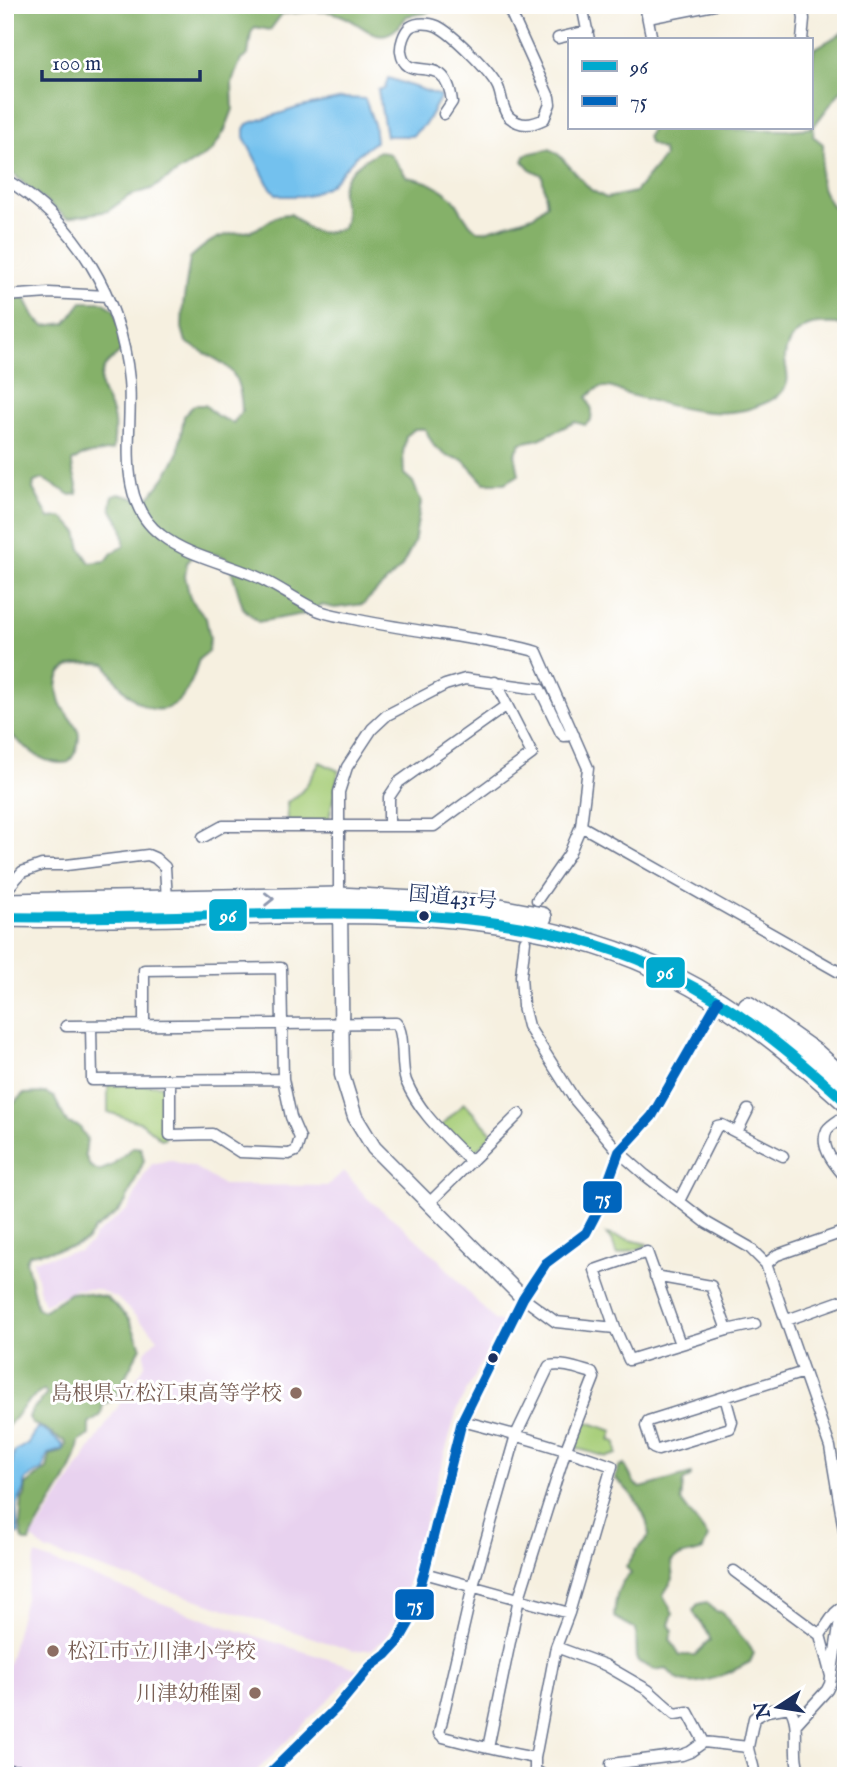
<svg xmlns="http://www.w3.org/2000/svg" width="851" height="1781" viewBox="0 0 851 1781" font-family="'IM FELL English','Noto Serif JP',serif">
<style>
.built{fill:#e8d2ef}
.green{fill:#a7ce79;stroke:#617e6c;stroke-width:2}
.forest{fill:#85b169;stroke:#507064;stroke-width:2}
.water{fill:#73c1ee;stroke:#4778a6;stroke-width:2}
.lines{fill:none;stroke-linecap:round;stroke-linejoin:round}
.minor-casing{stroke:#68738c;stroke-width:13}
.tertiary-casing{stroke:#68738c;stroke-width:17}
.trunk-casing{stroke:#68738c;stroke-width:22}
.minor{stroke:#fff;stroke-width:10}
.tertiary{stroke:#fff;stroke-width:14}
.trunk{stroke:#fff;stroke-width:19}
.bus-1-casing{stroke:#fff;stroke-width:16}
.bus-2-casing{stroke:#fff;stroke-width:16}
.bus-1{stroke:#00a9ce;stroke-width:10}
.bus-2{stroke:#0065bd;stroke-width:10}
.oneway{stroke:#8d97ae}
.bus-dot{fill:#1b2f5e;stroke:#fff;stroke-width:2.5}
.education-dot{fill:#8d6e63;stroke:#fff;stroke-width:2.5}
.labels{text-anchor:middle;stroke-width:6;stroke-linejoin:round;paint-order:stroke}
.street-label{font-size:21px;fill:#1b2f5e;stroke:#fff}
.education-label{font-size:21px;fill:#785e54;stroke:#fff;text-anchor:end}
.line-badge{stroke:#fff;stroke-width:2.5}
.badge-label{font-size:19px;text-anchor:middle;font-weight:bold;fill:#fff}
</style>
<rect width="100%" height="100%" fill="#fff"/>
<filter id="ink" filterUnits="userSpaceOnUse"><feTurbulence type="fractalNoise" baseFrequency=".0143" numOctaves="2"/><feDisplacementMap in="SourceGraphic" scale="14" xChannelSelector="R" yChannelSelector="G"/><feConvolveMatrix kernelMatrix="1 2 1 2 8 2 1 2 1" color-interpolation-filters="sRGB"/></filter>
<filter id="wash" filterUnits="userSpaceOnUse"><feTurbulence type="fractalNoise" baseFrequency=".00686" numOctaves="4" result="noise"/><feDisplacementMap in="SourceGraphic" scale="28" xChannelSelector="R" yChannelSelector="G"/><feGaussianBlur stdDeviation="1.57" result="paint"/><feColorMatrix in="noise" values="0 0 0 0 0 0 0 0 0 0 0 0 0 0 0 0 0 1.4 0 .05"/><feComposite in="paint" operator="in"/></filter>
<g filter="url(#wash)">
<rect width="100%" height="100%" fill="#f6f0e0"/>
<!-- built -->
<path class="built" d="M169 1160 194 1167 223 1185 327 1186 344 1171 368 1199 401 1225 439 1260 494 1320 503 1323 458 1407 399 1616 386 1639 372 1649 353 1651 256 1619 45 1550 32 1538 145 1365V1351L158 1338 117 1298 97 1289H76L44 1304 41 1297 33 1260 79 1251 91 1243 94 1236 128 1209 144 1175 152 1164Z
M36 1555 214 1623 359 1669 252 1776H12L5 1764V1677Z"/>
<!-- green -->
<path class="green" d="M320 762 339 771 329 819 325 821 288 822 287 802C304 794 311 778 320 762Z
M108 1085H161L165 1091V1138L161 1139 142 1123 108 1112Z
M464 1103 493 1134 473 1153 468 1154 441 1126Z
M606 1234 647 1244V1246L617 1255 612 1241Z
M582 1420 613 1431 610 1440 616 1442 617 1454 607 1457 575 1448 574 1445Z"/>
<!-- forest -->
<path class="forest" d="M5 5H440L426 13 407 16C380 56 364 21 337 14 321 9 299 13 282 14L270 30 255 27 251 33 248 55 241 60 236 71 232 83 233 109 225 130 212 151 151 189 129 196 108 211 67 218 22 182 5 166Z
M846 31V84L814 126 813 136 823 144C824 156 821 165 820 177 820 190 834 212 846 218V328C839 322 829 324 820 324 803 324 785 339 785 358 785 370 793 381 781 393 774 400 761 405 752 408 715 420 667 405 630 395 621 393 614 386 605 387 597 387 593 392 587 397L592 410 591 420 585 425 575 422 539 439 521 443 515 454 519 475 505 483H484L463 460 447 456 434 446 425 429H415L406 436 403 453 404 474 413 482 421 502 414 543 401 568 363 604 335 608 321 605 304 614 258 622 243 608 228 559 219 555 197 551 187 563 185 576 190 598 206 618 210 638 208 652 199 659C181 731 137 720 106 664 77 661 48 663 60 702 64 713 74 721 78 731 81 742 75 754 69 762 43 768 25 746 6 731L5 304 19 298H25L35 318 44 326 66 323 82 302H102L114 309 126 346C120 355 106 362 103 370 95 389 109 399 113 416 116 427 114 439 113 450L81 456 72 462C72 475 79 482 77 494L71 495 43 479 34 482 33 489 49 518 62 517 77 531 81 549 90 563 106 561 112 553 124 546C124 541 124 533 122 528 117 515 107 511 113 496L119 494 141 500 150 496 165 477 178 454 184 416 194 405H205L217 416 233 423 242 411C240 362 222 365 186 342L182 328 183 305 190 258C200 249 210 240 223 236 234 232 245 234 256 229 273 221 270 215 291 214 309 231 317 238 343 228 349 212 343 211 342 196 339 175 363 160 379 151L390 154 407 177C424 179 447 189 457 204 465 217 465 220 478 231H485L533 216 547 204 542 175 530 169 523 161 526 154 550 149 559 155 591 190 606 198 635 192 664 157 663 150 649 143 647 136 652 128 788 130 811 128V67L814 49Z
M45 1093 54 1097 67 1123 79 1126 87 1139 85 1155 90 1166 99 1171 111 1166 133 1147 141 1148 144 1161 125 1203 116 1214 94 1230 86 1241 72 1247 30 1254 26 1260 37 1308 43 1311 70 1293 78 1292 106 1297 129 1319 141 1347 113 1400 103 1404 101 1415 89 1424V1435L79 1442C74 1479 44 1508 29 1542H26L23 1540 20 1525 22 1500 25 1495 26 1485 47 1469 50 1455 62 1452 66 1445 65 1441C51 1437 51 1428 32 1424L29 1417 32 1410 47 1394 44 1390C24 1401 20 1414 5 1429V1106L13 1104 23 1094Z
M624 1464 635 1484 641 1488 691 1474V1476L683 1482 681 1501 708 1537 703 1550C691 1555 681 1553 671 1562L673 1579 663 1595 673 1613 669 1625 673 1631 670 1639 680 1655H695L710 1640C709 1629 697 1622 693 1610L698 1604 707 1602 715 1611 722 1612C732 1626 744 1638 754 1653L750 1662C733 1671 698 1689 679 1680 674 1678 670 1672 666 1668L655 1670 637 1661 636 1629 614 1617C615 1602 617 1582 631 1574L626 1567 638 1548 649 1536C648 1513 632 1493 615 1478L619 1467Z"/>
<!-- water -->
<path class="water" d="M388 78 441 96 426 123 412 136H386L378 90 385 88Z
M343 98 365 99 374 124 376 141 357 155 330 185 307 196H282L276 194 268 184 244 137V129L247 124 297 108Z
M37 1428 44 1430 63 1445 62 1450 48 1454C41 1477 44 1466 27 1479 22 1483 25 1484 24 1489 23 1495 19 1500 17 1505 15 1515 17 1525 19 1534L14 1535 5 1532V1470L12 1464 14 1452 28 1443Z"/>
</g>
<g filter="url(#ink)">
<g class="lines">
<!-- minor casing -->
<g class="minor-casing">
<path id="minor" d="M582 5 589 40
M645 5 652 40
M648 18 714 5
M558 38 588 31
M802 40 804 19 802 5
M444 114 452 102C446 47 406 87 401 52 400 45 404 32 410 27 417 22 430 23 437 26 452 33 491 72 498 87 502 96 502 110 509 117 521 127 532 125 544 119L550 104 549 97 511 13 504 5
M5 179C76 221 121 298 129 380 134 430 113 499 161 535 185 554 220 562 248 573 272 582 291 597 313 608 324 614 338 616 349 618 394 628 440 633 485 641 502 645 521 646 537 652L588 768 581 826 569 854 537 900
M5 296 49 293 107 296
M389 826V797L399 782 507 705
M581 826 846 976
M203 837 223 826H434L532 754 495 682
M7 889 22 872 42 865H66L148 855 155 858 165 867 167 900
M339 897V792L347 767 372 729 387 715 445 685 465 679 540 689 561 733 564 736 574 735
M525 941 521 976 523 1006 528 1026 575 1100 619 1152 645 1175 707 1223 749 1247 766 1264 830 1447 846 1542
M144 1024V970L281 968 283 1079 291 1117 300 1138 296 1151 289 1154 240 1152 212 1134 170 1135V1081
M66 1026 396 1023C406 1033 400 1066 406 1081 419 1113 447 1137 471 1162
M91 1026 92 1080 283 1079
M846 1115C840 1120 831 1124 827 1130 818 1147 837 1167 846 1178
M737 1132 748 1110
M679 1201 717 1126 722 1125 783 1156
M429 1203 519 1114
M766 1264 777 1255 846 1231
M655 1276 711 1286 727 1330
M523 1298 556 1322 615 1328 629 1360 727 1330 755 1324
M787 1320 846 1299
M615 1328 595 1270 647 1252 680 1344
M725 1397 732 1422 730 1428 658 1450 653 1448 646 1426 648 1421 804 1372
M462 1421C513 1434 563 1448 612 1466L569 1613 556 1647 535 1758C504 1752 473 1745 443 1737L439 1733 473 1586 516 1435 549 1366C564 1363 578 1369 592 1373L594 1378 566 1449 519 1598 488 1748
M734 1571 820 1635 831 1676
M424 1573 569 1613
M820 1635 835 1613 842 1607
M556 1647 605 1665 648 1690 675 1714 688 1712 704 1742 748 1747 754 1718 767 1711 789 1707C803 1726 789 1755 802 1776
M796 1724 827 1690 830 1684 842 1607 846 1602
M748 1747C749 1758 755 1765 754 1776
M535 1758V1770L544 1776
M611 1764 682 1755 690 1752 704 1742
M5 1770 28 1771
M267 1776 337 1707 371 1666 386 1655 398 1642 409 1623 424 1573 462 1421 523 1298 546 1263 586 1233 597 1212 619 1152 652 1116 718 1001"/>
</g>
<!-- tertiary casing -->
<g class="tertiary-casing">
<path id="tertiary" d="M340 906 342 1075 355 1117 374 1148 523 1298"/>
</g>
<!-- trunk casing -->
<g class="trunk-casing">
<path id="trunk" d="M5 903 339 897 473 904 542 917
M5 917C95 919 186 915 276 914 411 912 553 913 675 977 739 1009 793 1054 846 1102
M748 1006 816 1054 846 1081"/>
</g>
<!-- minor -->
<use href="#minor" class="minor"/>
<!-- tertiary -->
<use href="#tertiary" class="tertiary"/>
<!-- trunk -->
<use href="#trunk" class="trunk"/>
<!-- bus-1 casing -->
<g class="bus-1-casing">
<path id="bus-1" d="M5 917C95 919 186 915 276 914 411 912 553 913 675 977 739 1009 793 1054 846 1102"/>
</g>
<!-- bus-2 casing -->
<g class="bus-2-casing">
<path id="bus-2" d="M267 1776 337 1707 371 1666 386 1655 398 1642 409 1623 424 1573 462 1421 523 1298 546 1263 586 1233 597 1212 619 1152 652 1116 718 1001"/>
</g>
<!-- bus-1 -->
<use href="#bus-1" class="bus-1"/>
<!-- bus-2 -->
<use href="#bus-2" class="bus-2"/>
</g>
<!-- one-way arrows -->
<defs><path id="oneway-chevron" d="M-2-3.5L2.5 0L-2 3.5" fill="none" stroke-width="1.6" stroke-linecap="round" stroke-linejoin="round" transform="scale(1.75)"/></defs>
<use class="oneway" href="#oneway-chevron" transform="translate(269 899) rotate(-1)"/>
</g>
<!-- markers -->
<g class="bus-dot">
<circle cx="424" cy="916" r="6"/>
<circle cx="493" cy="1358" r="6"/>
</g>
<g class="education-dot">
<circle cx="296" cy="1393" r="7"/>
<circle cx="53" cy="1651" r="7"/>
<circle cx="255" cy="1693" r="7"/>
</g>
<g class="labels">
<!-- street labels -->
<g class="street-label">
<text transform="translate(453 897) rotate(5)" y="7">国道431号</text>
</g>
<!-- education labels -->
<g class="education-label">
<text x="282" y="1400">島根県立松江東高等学校</text>
<text x="67" y="1658" text-anchor="start">松江市立川津小学校</text>
<text x="241" y="1700">川津幼稚園</text>
</g>
</g>
<g class="line-badge">
<rect x="208" y="898" width="40" height="34" rx="7" fill="#00a9ce"/>
<rect x="645" y="956" width="41" height="33" rx="7" fill="#00a9ce"/>
<rect x="582" y="1180" width="41" height="34" rx="7" fill="#0065bd"/>
<rect x="394" y="1588" width="41" height="33" rx="7" fill="#0065bd"/>
</g>
<g class="badge-label">
<text x="228" y="922">96</text>
<text x="665" y="979">96</text>
<text x="603" y="1204">75</text>
<text x="415" y="1611">75</text>
</g>
<!-- margin -->
<rect width="851" height="1781" fill="none" stroke="#fff" stroke-width="28"/>
<!-- legend -->
<rect x="568" y="38" width="245" height="91" fill="#ffffff" stroke="#a4acbf" stroke-width="2"/>
<rect x="582" y="61" width="35" height="10" fill="#00a9ce" stroke="#a4acbf" stroke-width="2"/>
<text x="630" y="74" font-size="21" fill="#1b2f5e">96</text>
<rect x="582" y="96" width="35" height="10" fill="#0065bd" stroke="#a4acbf" stroke-width="2"/>
<text x="630" y="108" font-size="21" fill="#1b2f5e">75</text>
<!-- north arrow -->
<g transform="translate(778 1707) rotate(258)" stroke="#ffffff" stroke-width="5" paint-order="stroke">
<path d="M0-5L12 26L0 18L-12 26Z" fill="#1b2f5e"/>
<text y="-10" font-size="19" font-weight="bold" text-anchor="middle" fill="#1b2f5e">N</text>
</g>
<!-- scale -->
<path d="M42 70v10h158v-10" fill="none" stroke="#1b2f5e" stroke-width="3.5"/>
<text x="52" y="70" font-size="21" fill="#1b2f5e" stroke="#ffffff" stroke-width="5" paint-order="stroke">100 m</text>
</svg>
